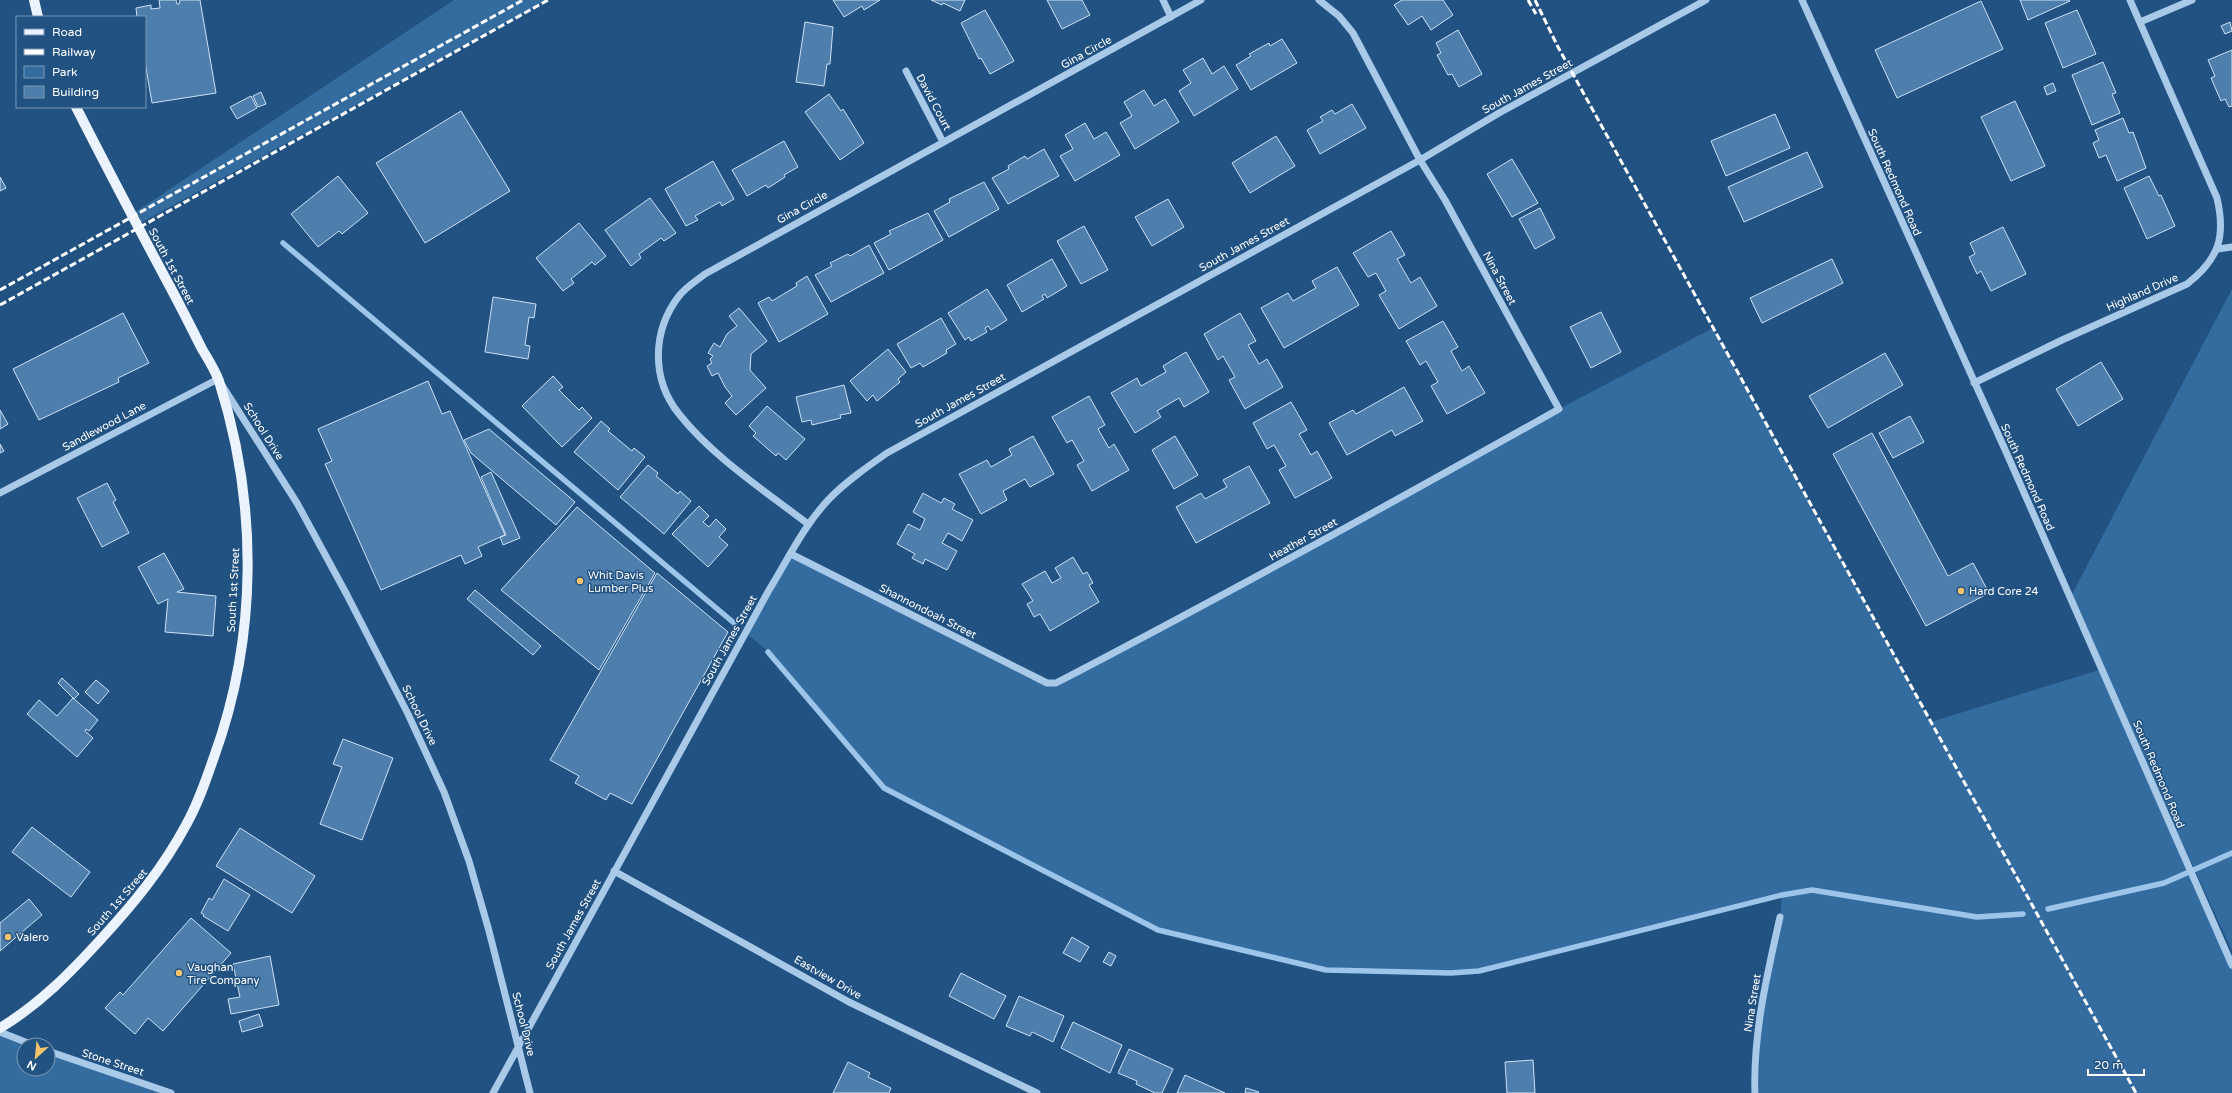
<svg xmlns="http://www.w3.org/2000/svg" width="2232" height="1093" viewBox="0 0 2232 1093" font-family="'Varela Round',sans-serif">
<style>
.green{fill:#356ca0}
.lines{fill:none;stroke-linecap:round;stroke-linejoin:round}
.stream{stroke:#9cc5e9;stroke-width:5.5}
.building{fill:#4e7eac;stroke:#cce2f6}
.minor{stroke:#a8c9e8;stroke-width:7}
.major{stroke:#ebf3fe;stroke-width:10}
.rail{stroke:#fff;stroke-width:3;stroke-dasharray:7 3;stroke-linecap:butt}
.poi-dot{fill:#f5c46a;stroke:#215282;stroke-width:1.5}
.labels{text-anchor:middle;stroke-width:3;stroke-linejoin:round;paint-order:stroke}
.street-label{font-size:11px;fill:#fff;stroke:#215282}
.poi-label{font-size:11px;fill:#fff;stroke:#215282;text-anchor:start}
</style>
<rect width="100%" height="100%" fill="#215282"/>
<!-- green -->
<path class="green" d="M454 0H548L137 225 131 215Z
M2232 289V951L2070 598Z
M1713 328 1931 722 2102 669 2232 961V1093H1759L1760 1013 1780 917 1782 895 1479 971 1451 973 1326 970 1158 930 884 788 770 653 745 632 791 554 1047 683H1056L1559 409Z
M0 1032 24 1045V1069H48V1051L171 1093H0Z"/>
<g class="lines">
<!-- stream -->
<path class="stream" d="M283 243 734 623
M768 652 884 788 1158 930 1326 970 1451 973 1479 971 1782 895 1812 890 1977 917 2023 914
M2048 909 2164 883 2232 853"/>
</g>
<!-- building -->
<path class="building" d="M159 0H176L177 4H179L180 0H200L216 93 152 103 145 62V17H137L136 8 151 5V9L160 8Z
M833 0H880L864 10 862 6 844 17Z
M931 0H965L960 11 943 3 942 5Z
M1047 0H1082L1090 15 1062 29Z
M1402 0H1443L1453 15 1431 30 1422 16 1408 25 1394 5Z
M2020 0H2069L2070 1 2028 20Z
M1981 1 2003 49 1897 98 1875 50Z
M985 10 1014 61 990 74 981 58 979 59 961 23Z
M2077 10 2096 54 2063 68 2045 23Z
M805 22 833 27 830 64H827L824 86 796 82Z
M2230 22 2232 31 2225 34 2221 26Z
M1458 30 1482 74 1459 87 1452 74 1448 75 1437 55 1441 53 1436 43Z
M1282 39 1297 63 1251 90 1236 65 1251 56 1249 54 1269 43 1270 46Z
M2232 50V106L2229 107 2225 99 2221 101 2211 78 2215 76 2208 60Z
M1203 58 1212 74 1224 66 1238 89 1194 116 1179 91 1191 83 1183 70Z
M2103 62 2116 93 2112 94 2120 113 2092 125 2072 75Z
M2053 83 2056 91 2047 95 2044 87Z
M1144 90 1154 106 1165 99 1179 122 1135 149 1120 123 1132 116 1124 102Z
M261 92 266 104 258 107 253 96Z
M829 94 841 111 843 109 864 143 840 160 805 112Z
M251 96 257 108 237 119 230 107Z
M2015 101 2045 166 2011 181 1981 117Z
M1352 104 1366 128 1320 154 1307 130 1323 121 1320 117 1332 110 1335 114Z
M461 111 510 191 425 243 376 163Z
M1775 114 1790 148 1726 176 1711 141Z
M2123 118 2129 133 2133 132 2146 168 2117 181 2106 155 2099 158 2093 143 2099 140 2095 130Z
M1085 123 1094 139 1106 132 1120 155 1075 181 1060 156 1073 149 1065 135Z
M1276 136 1295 166 1250 193 1232 163Z
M784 141 798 167 784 175 785 177 768 188 766 185 747 196 732 170Z
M1044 149 1059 176 1008 204 992 178 1009 169 1008 166 1025 156 1027 159Z
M1807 152 1823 187 1744 222 1728 187Z
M1512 159 1538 203 1512 217 1487 174Z
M713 161 734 199 722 206 720 202 695 216 698 220 686 226 665 189Z
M338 176 368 213 342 234 339 231 318 247 291 214Z
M2149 176 2159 196 2161 195 2175 226 2147 239 2124 188Z
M0 177 6 188 0 191Z
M984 182 999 209 949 237 934 211 950 202 949 199Z
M650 198 676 233 664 241 661 238 639 254 641 258 631 266 605 230Z
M1168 199 1184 227 1152 246 1135 217Z
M1540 208 1555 238 1535 249 1519 219Z
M928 213 943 240 889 270 874 243 891 234 889 231Z
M579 223 606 256 595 265 592 262 571 279 574 283 563 291 536 258Z
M1084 226 1108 270 1081 284 1057 241Z
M2003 227 2026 274 1991 291 1981 271 1977 274 1969 257 1975 254 1970 243Z
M1391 231 1405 255 1397 259 1411 283 1420 277 1437 306 1399 329 1379 295 1386 291 1376 273 1368 277 1353 253Z
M869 245 884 273 831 302 815 275 832 266 830 263 848 254 850 256Z
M1052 259 1067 286 1047 298 1045 294 1042 296 1044 299 1022 312 1007 285Z
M1832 259 1843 283 1762 323 1750 298Z
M1337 267 1359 305 1284 348 1261 308 1288 293 1293 301 1316 288 1312 281Z
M807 276 828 314 779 342 758 303 769 297 772 301 797 286 796 283Z
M987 289 1007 320 991 330 988 326 985 328 987 332 971 341 969 337 965 340 948 313Z
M493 297 536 304 534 318 529 317 525 345 530 346 528 359 485 352Z
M739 308 767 341 751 354 750 370 766 388 736 415 725 403 732 396 725 387 718 373 712 376 707 366 712 363 710 359 713 356 708 353 714 343 720 347 727 334 737 326 729 316Z
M1601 312 1621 352 1591 368 1570 327Z
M123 313 149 363 118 378 119 382 39 420 13 369Z
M1240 313 1256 341 1248 345 1259 364 1267 359 1283 387 1245 409 1229 380 1235 377 1223 356 1218 360 1204 334Z
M941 318 956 344 946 350 947 353 923 367 920 363 911 368 897 344Z
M1443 321 1458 347 1451 351 1462 371 1469 366 1485 393 1447 414 1431 386 1438 382 1426 361 1420 365 1406 341Z
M888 349 906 372 898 379 900 382 877 401 873 395 867 401 850 381Z
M1186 352 1209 392 1184 407 1179 398 1157 411 1161 417 1135 433 1111 393 1137 378 1141 386 1166 372 1163 366Z
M1885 353 1903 385 1828 428 1809 396Z
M2101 362 2123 399 2078 426 2056 389Z
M553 376 563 387 559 390 579 410 582 407 592 418 562 447 522 406Z
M428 381 442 414 450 411 505 535 478 547 482 556 465 564 461 555 381 590 325 464 332 461 318 429Z
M844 385 851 413 840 415 841 418 812 425 811 420 802 422 796 397Z
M1404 387 1423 421 1395 436 1392 430 1347 455 1329 423 1353 410 1356 414Z
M1089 396 1105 425 1098 429 1109 448 1114 444 1129 470 1092 491 1077 465 1084 461 1072 440 1067 443 1052 417Z
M1291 402 1307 430 1299 434 1311 455 1317 451 1332 478 1295 498 1279 470 1286 466 1274 445 1267 449 1253 423Z
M767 406 805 439 786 460 778 453 776 456 753 436 756 433 749 426Z
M0 410 8 424 0 429Z
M1910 416 1924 442 1893 458 1879 433Z
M601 421 610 429 608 431 632 451 634 448 645 457 618 490 574 452Z
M489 429 575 502 556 525 471 453 464 440Z
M1872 433 1948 576 1973 563 1989 593 1926 626 1833 454Z
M1033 436 1054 474 1030 487 1025 479 1003 491 1007 500 981 514 959 474 987 460 991 467 1012 455 1009 449Z
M1175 436 1198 475 1174 489 1152 450Z
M0 444 4 451 0 453Z
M648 465 658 473 656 476 678 494 680 491 691 501 664 534 620 497Z
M1249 466 1270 503 1196 543 1176 507 1201 493 1205 499 1227 487 1223 480Z
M491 472 520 538 503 545 500 537 506 535 481 477Z
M107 483 116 500 113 502 129 533 102 547 77 498Z
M923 493 941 503 944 498 955 504 952 509 973 520 962 541 948 533 942 543 957 551 947 570 925 559 923 564 912 558 915 554 897 544 908 524 920 530 925 519 913 512Z
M699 506 709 516 703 522 709 527 716 519 726 529 719 537 728 545 708 567 672 534Z
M577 507 655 573 599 670 501 590Z
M164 553 184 589 177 592 216 596 213 636 165 632 168 599 158 604 138 567Z
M1073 557 1083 574 1087 572 1093 583 1089 585 1099 602 1050 631 1040 614 1034 617 1027 604 1033 601 1022 584 1045 571 1052 583 1061 578 1055 568Z
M657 573 728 632 632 804 610 793 606 800 575 783 579 776 550 760Z
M475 590 541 646 533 655 467 599Z
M62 678 79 694 74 699 58 683Z
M96 680 109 691 98 704 85 692Z
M73 698 98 720 89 731 86 729 85 731 93 738 77 757 27 714 39 700 57 716Z
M343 739 393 758 362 840 320 824 342 767 333 764Z
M32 827 90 872 71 897 12 852Z
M240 828 315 876 292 913 216 866Z
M224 879 250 895 228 931 203 916 204 915 201 913 209 898 212 900Z
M29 899 42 915 0 951V923Z
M191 918 231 953 163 1031 148 1018 135 1034 105 1008 120 992 123 995Z
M1072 937 1089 947 1080 962 1063 953Z
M1109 952 1116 956 1111 966 1103 962Z
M270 956 279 1005 231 1014 228 999 240 997 233 964Z
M961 973 1006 996 994 1019 949 996Z
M1019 996 1064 1016 1053 1042 1032 1032 1030 1036 1006 1026Z
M259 1014 263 1026 242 1032 239 1021Z
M1073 1022 1122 1045 1110 1073 1061 1048Z
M1129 1049 1173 1069 1162 1093H1155L1136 1084 1137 1081 1118 1073Z
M1533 1060 1535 1093H1507L1505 1062Z
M848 1062 870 1073 868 1077 891 1088 889 1093H833Z
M1185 1075 1225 1093H1177Z
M1246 1088 1259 1092 1258 1093H1245Z"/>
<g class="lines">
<!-- minor -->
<path class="minor" d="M1163 0 1171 17
M1802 0 2007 454 2232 965
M2140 22 2192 0
M906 71 943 142
M2218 249 2232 247
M1974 383 2062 340 2187 284C2219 259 2226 237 2217 198L2130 0
M0 493 218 379 297 503 347 595 408 714 444 792 469 861 489 931 530 1093
M808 524C765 491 713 457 679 414 651 379 652 331 679 296 686 287 696 281 705 274L1201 0
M791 554 1047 683H1056C1225 595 1392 503 1559 409L1445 200 1420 160 1353 33 1339 16 1319 0
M614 871 849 1002 1037 1093
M0 1032 33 1045
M48 1051 171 1093
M493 1093 769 590C788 559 804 525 830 498 847 481 867 467 887 453L1420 160 1499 113 1706 0
M1755 1093C1753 1033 1767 975 1780 917"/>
<!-- major -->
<path class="major" d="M34 0 38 17
M0 1028C40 1004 71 972 102 938 134 903 163 868 186 825 198 804 206 780 214 757 258 636 258 504 219 381 215 370 208 359 202 349 191 327 180 305 168 283 137 225 106 166 76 107"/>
<!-- rail -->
<path class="rail" d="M1528 0 1536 14
M1535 0 1558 47 2136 1093
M0 290 523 0
M0 305 548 0"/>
</g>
<!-- markers -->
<g class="poi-dot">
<circle cx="580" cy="581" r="4"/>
<circle cx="1961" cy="591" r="4"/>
<circle cx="8" cy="937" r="4"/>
<circle cx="179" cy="973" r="4"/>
</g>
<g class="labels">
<!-- street labels -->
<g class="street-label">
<text transform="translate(1086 52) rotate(-29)" y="4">Gina Circle</text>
<text transform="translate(1527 86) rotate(-29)" y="4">South James Street</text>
<text transform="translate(934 102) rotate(62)" y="4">David Court</text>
<text transform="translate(1895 182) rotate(66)" y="4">South Redmond Road</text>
<text transform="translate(802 207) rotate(-29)" y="4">Gina Circle</text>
<text transform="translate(1244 244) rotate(-29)" y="4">South James Street</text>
<text transform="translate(172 266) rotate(62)" y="4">South 1st Street</text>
<text transform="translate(1500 278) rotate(62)" y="4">Nina Street</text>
<text transform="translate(2142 292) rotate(-24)" y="4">Highland Drive</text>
<text transform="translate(960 400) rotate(-29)" y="4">South James Street</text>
<text transform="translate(104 426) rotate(-28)" y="4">Sandlewood Lane</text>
<text transform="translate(264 431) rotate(58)" y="4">School Drive</text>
<text transform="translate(2028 477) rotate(66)" y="4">South Redmond Road</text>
<text transform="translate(1303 539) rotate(-29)" y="4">Heather Street</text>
<text transform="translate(233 590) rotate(-87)" y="4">South 1st Street</text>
<text transform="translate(928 611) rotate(27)" y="4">Shannondoah Street</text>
<text transform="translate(729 640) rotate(-61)" y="4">South James Street</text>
<text transform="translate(420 715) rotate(64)" y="4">School Drive</text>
<text transform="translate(2159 774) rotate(67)" y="4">South Redmond Road</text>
<text transform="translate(117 902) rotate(-49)" y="4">South 1st Street</text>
<text transform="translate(573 924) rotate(-61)" y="4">South James Street</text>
<text transform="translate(828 977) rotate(30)" y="4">Eastview Drive</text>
<text transform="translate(1752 1003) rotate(-81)" y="4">Nina Street</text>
<text transform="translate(524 1024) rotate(76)" y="4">School Drive</text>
<text transform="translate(113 1062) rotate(18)" y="4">Stone Street</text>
</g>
<!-- poi labels -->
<g class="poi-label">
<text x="588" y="579">Whit Davis<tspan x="588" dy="13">Lumber Plus</tspan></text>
<text x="1969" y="595">Hard Core 24</text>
<text x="16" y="941">Valero</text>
<text x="187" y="971">Vaughan<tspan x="187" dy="13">Tire Company</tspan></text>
</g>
</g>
<!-- legend -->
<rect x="16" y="16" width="130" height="92" fill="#215282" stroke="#7a97b4"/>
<rect x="24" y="29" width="20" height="6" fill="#ebf3fe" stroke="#7a97b4"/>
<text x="52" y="36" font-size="12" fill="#ffffff">Road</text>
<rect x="24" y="49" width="20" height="6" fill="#ffffff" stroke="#7a97b4"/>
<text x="52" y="56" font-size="12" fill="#ffffff">Railway</text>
<rect x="24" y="66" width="20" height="12" fill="#356ca0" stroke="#7a97b4"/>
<text x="52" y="76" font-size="12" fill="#ffffff">Park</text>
<rect x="24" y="86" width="20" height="12" fill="#4e7eac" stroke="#7a97b4"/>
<text x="52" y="96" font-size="12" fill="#ffffff">Building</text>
<!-- north arrow -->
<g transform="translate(36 1057) rotate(207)"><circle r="19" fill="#215282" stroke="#7a97b4"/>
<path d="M0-3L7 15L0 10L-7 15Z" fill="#f5c46a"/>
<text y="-6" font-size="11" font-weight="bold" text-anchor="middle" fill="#ffffff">N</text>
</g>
<!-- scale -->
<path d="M2088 1069v6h56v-6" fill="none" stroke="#ffffff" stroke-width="2"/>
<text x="2094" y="1069" font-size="12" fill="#ffffff" stroke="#215282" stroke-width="3" paint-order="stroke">20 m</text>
</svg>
